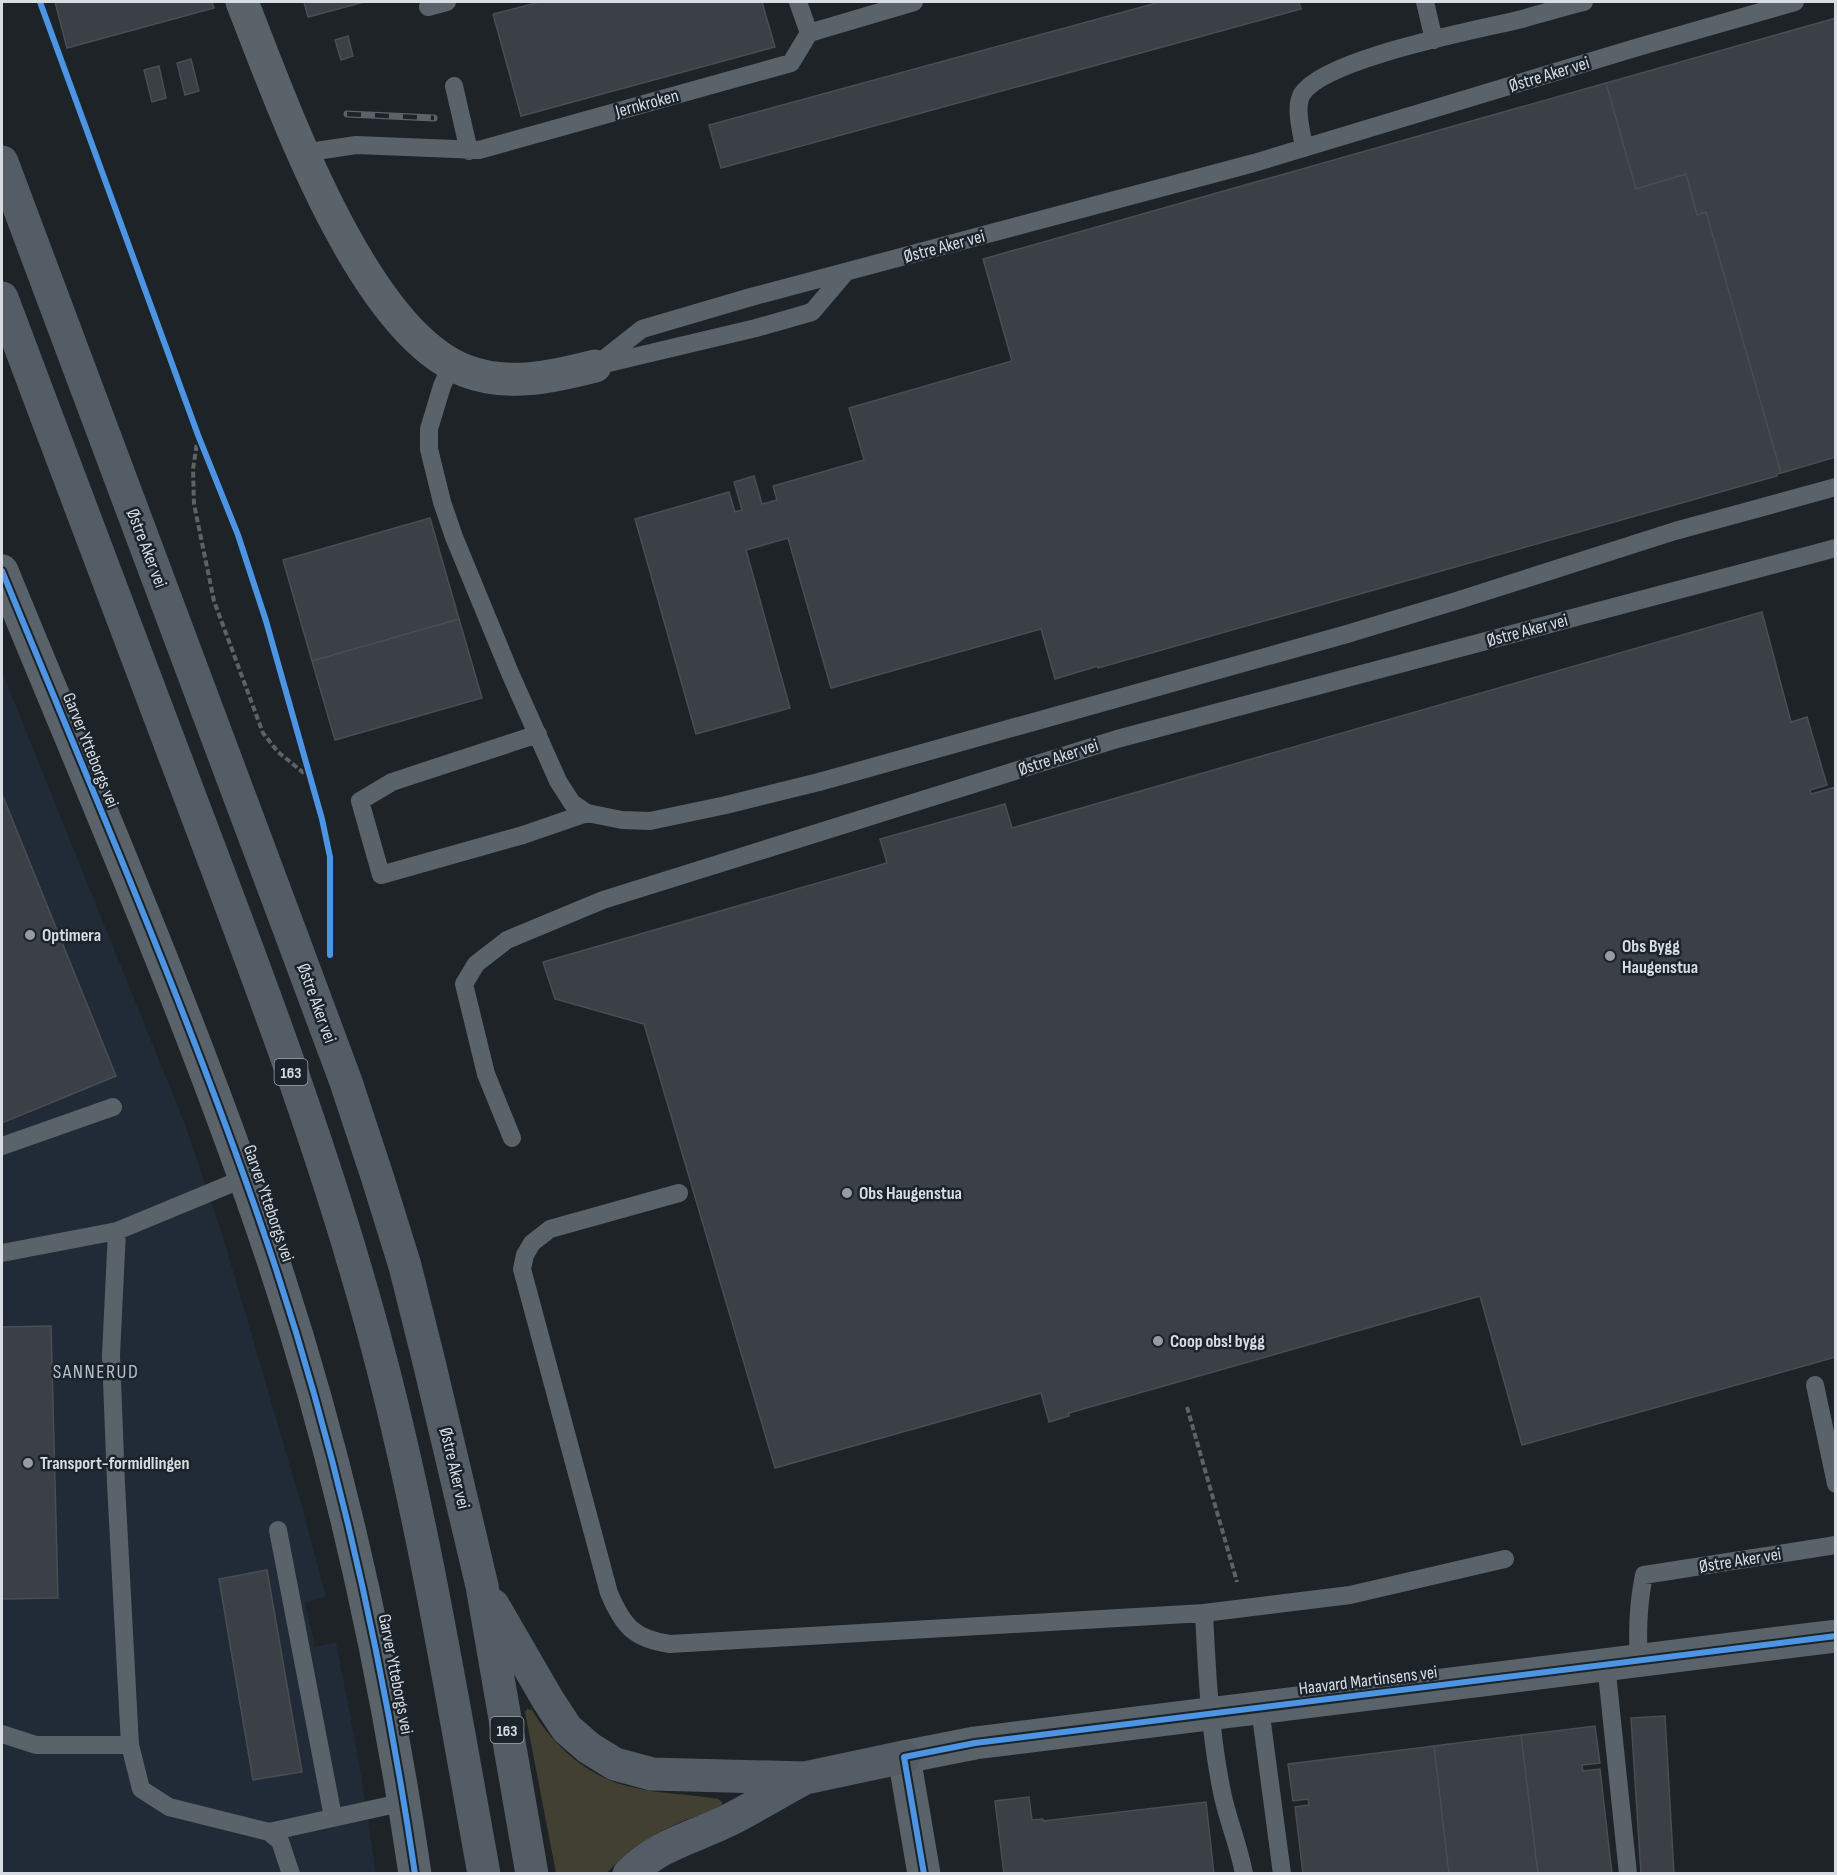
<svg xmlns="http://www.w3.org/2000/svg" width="1837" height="1875" viewBox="0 0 1837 1875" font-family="'Sofia Sans Condensed',sans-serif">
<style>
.built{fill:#202b37}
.green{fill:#414032}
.building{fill:#3a4046;stroke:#4a4d51;stroke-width:1.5}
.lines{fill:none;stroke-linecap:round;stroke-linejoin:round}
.path{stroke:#5c6267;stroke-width:4;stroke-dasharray:6 3;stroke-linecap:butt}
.service{stroke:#5a626a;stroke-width:18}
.minor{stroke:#5a626a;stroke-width:33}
.tertiary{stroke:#5a626a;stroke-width:33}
.trunk{stroke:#545c66;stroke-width:33}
.rail-casing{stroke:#5d6268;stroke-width:7}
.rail{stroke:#1b232b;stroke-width:4.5;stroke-dasharray:14;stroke-linecap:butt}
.cycleway-casing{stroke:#1b232b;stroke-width:10}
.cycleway{stroke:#4d94e3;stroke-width:6}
.poi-dot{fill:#969ca1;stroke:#1b232b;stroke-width:2}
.labels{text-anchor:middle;stroke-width:5;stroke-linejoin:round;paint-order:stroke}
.shield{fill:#1b232b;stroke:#9fa5ab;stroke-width:1.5}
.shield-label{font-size:16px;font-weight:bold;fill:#d7dde2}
.street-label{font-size:18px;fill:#d7dde2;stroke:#1b232b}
.poi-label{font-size:18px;font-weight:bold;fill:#d7dde2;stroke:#1b232b;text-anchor:start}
.neighbourhood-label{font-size:20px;letter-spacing:1.5px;fill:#b6c0cc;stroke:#1b232b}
</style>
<rect width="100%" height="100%" fill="#1e2328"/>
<!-- built -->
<path class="built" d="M2 672 184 1122 223 1237 300 1500 326 1597 305 1603 315 1647 336 1642 359 1762 376 1873H2Z"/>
<!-- green -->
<path class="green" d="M527 1709 532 1710C554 1747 588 1777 631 1787 659 1794 689 1794 718 1799L722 1802V1806C711 1813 698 1816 686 1820 658 1831 627 1849 607 1873H556L525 1712Z"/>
<!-- building -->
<path class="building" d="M55 2H212L214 8 67 48Z
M304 2H364L308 17Z
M540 2H762L775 47 521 116 493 14Z
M1160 2H1299L1301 9 721 168 709 125Z
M1836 18V457L1781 473 1706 212 1697 215 1686 174 1636 189 1606 83Z
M348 36 353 56 341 60 335 40Z
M191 59 199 91 185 95 177 63Z
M159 66 166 98 152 102 144 70Z
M1606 83 1636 189 1686 174 1697 215 1706 212 1781 473 1777 474V476L1098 668V666L1055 679 1041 629 831 688 788 538 746 550 790 708 696 734 635 519 729 492 735 512 742 510 734 482 754 476 762 504 777 500 773 486 864 460 849 408 1012 361 983 259Z
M430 518 459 619 312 661 283 560Z
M1762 612 1791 722 1807 717 1827 785 1810 790 1811 794 1836 787V1357L1522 1445 1480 1296 1069 1413V1416L1049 1422 1041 1393 775 1468 644 1024 555 999 543 962 887 863 880 839 1005 804 1012 828Z
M459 619 482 698 335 740 312 661Z
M2 794 116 1076 2 1123Z
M51 1326 58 1598 2 1599V1327Z
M267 1570 302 1772 253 1780 219 1579Z
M1665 1716 1674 1874H1641L1631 1718Z
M1595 1726 1600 1763 1582 1765 1583 1771 1600 1769 1612 1874H1538L1521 1735Z
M1521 1735 1538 1874H1449L1434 1746Z
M1434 1746 1449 1874H1303L1295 1807 1309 1805 1308 1799 1293 1801 1288 1764Z
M1029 1797 1032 1820 1043 1819V1821L1206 1802 1214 1874H1004L995 1801Z"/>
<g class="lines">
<!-- path -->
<path class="path" d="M40 2 198 435 238 535 266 621 322 819 330 857V936
M198 436 193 469 194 504 214 601 263 733 278 752 310 778
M1187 1407 1237 1582"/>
<!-- service -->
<path class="service" d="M798 2 809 33
M1425 2 1434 40
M428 7 447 2
M454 86 469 151
M1304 148C1302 133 1294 107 1302 94 1325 58 1477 30 1522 19 1543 13 1563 7 1584 2
M303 153 356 145 479 150 791 63 809 33 914 2
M452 364 442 386 429 429V449L442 502 454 537 510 673 558 781 572 803 587 813 622 820 650 821 726 805 819 782 1347 634 1456 601 1675 531 1836 487
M600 365 756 328 812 312 846 272
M595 366 642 329 751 297 1254 163 1635 48 1795 2
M538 734 392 782 360 801 381 875 523 835 587 813
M512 1138 486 1074 464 984 476 964 507 940 603 900 1117 739 1836 548
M2 1146 113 1107
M679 1193 550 1229 532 1243 525 1255 522 1269 609 1593C623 1626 634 1639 670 1644L1204 1613 1350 1595 1505 1559
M117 1231 111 1355 116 1484 130 1745 141 1789 169 1807 269 1832 280 1841 291 1874
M2 1253 117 1231 245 1178
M1815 1385 1836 1484
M278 1530 333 1817
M1204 1613C1207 1675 1210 1736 1223 1797 1229 1823 1239 1847 1244 1874
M1639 1660C1637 1631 1638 1604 1644 1575L1836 1545
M1606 1664 1628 1874
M1260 1708 1282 1874
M2 1734 36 1745H130
M269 1832 405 1802"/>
<!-- minor -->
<path class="minor" d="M242 2C281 100 361 332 466 371 508 387 552 377 595 366"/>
<!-- tertiary -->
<path class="tertiary" d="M2 571C95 798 194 1024 272 1257 339 1458 384 1664 415 1874
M924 1874 904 1757 975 1743 1836 1636"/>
<!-- trunk -->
<path class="trunk" d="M2 162 288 926 346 1082 378 1179 405 1266 429 1362 482 1586 532 1874
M2 298C66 469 131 640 195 810 254 966 313 1121 359 1281 416 1475 448 1675 484 1874
M493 1605 548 1700 567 1729 589 1748 615 1764 652 1774 805 1778 904 1757
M629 1874C660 1844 690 1839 727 1821 753 1808 779 1792 805 1778"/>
<!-- rail casing -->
<g class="rail-casing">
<path id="rail" d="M347 114 434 118"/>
</g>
<!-- rail -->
<use href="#rail" class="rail"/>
<!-- cycleway casing -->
<g class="cycleway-casing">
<path id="cycleway" d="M40 2 198 435 238 535 266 621 322 819 330 857V955
M2 571C95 798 194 1024 272 1257 339 1458 384 1664 415 1874
M924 1874 904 1757 975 1743 1836 1636"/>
</g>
<!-- cycleway -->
<use href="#cycleway" class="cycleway"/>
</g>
<!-- markers -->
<g class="poi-dot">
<circle cx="30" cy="935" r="6"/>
<circle cx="1610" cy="956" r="6"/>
<circle cx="847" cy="1193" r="6"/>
<circle cx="1158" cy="1341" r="6"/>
<circle cx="28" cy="1463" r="6"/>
</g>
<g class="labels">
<!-- shield labels -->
<g class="shield">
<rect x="274.5" y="1059" width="33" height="26" rx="4.5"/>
<rect x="490.5" y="1717" width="33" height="26" rx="4.5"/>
</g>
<g class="shield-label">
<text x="291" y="1078">163</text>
<text x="507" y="1736">163</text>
</g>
<!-- street labels -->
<g class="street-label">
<text transform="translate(1549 74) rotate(-17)" y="6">Østre Aker vei</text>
<text transform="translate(647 103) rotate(-15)" y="6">Jernkroken</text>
<text transform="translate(944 246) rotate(-15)" y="6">Østre Aker vei</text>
<text transform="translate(147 548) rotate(69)" y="6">Østre Aker vei</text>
<text transform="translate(1527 630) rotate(-15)" y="6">Østre Aker vei</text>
<text transform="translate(91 750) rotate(68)" y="6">Garver Ytteborgs vei</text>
<text transform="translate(1058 757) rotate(-18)" y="6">Østre Aker vei</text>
<text transform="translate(317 1003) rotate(70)" y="6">Østre Aker vei</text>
<text transform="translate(269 1203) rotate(71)" y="6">Garver Ytteborgs vei</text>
<text transform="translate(455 1468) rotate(77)" y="6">Østre Aker vei</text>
<text transform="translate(1740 1560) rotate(-9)" y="6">Østre Aker vei</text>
<text transform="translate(396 1674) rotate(79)" y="6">Garver Ytteborgs vei</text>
<text transform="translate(1368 1680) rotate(-7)" y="6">Haavard Martinsens vei</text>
</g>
<!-- poi labels -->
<g class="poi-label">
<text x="42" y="941">Optimera</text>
<text x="1622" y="952">Obs Bygg<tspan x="1622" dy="21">Haugenstua</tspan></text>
<text x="859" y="1199">Obs Haugenstua</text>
<text x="1170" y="1347">Coop obs! bygg</text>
<text x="40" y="1469">Transport-formidlingen</text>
</g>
<!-- neighbourhood labels -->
<g class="neighbourhood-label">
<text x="96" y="1378">SANNERUD</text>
</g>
</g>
<!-- border -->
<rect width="1837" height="1875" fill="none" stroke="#d7dde2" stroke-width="6"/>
</svg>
